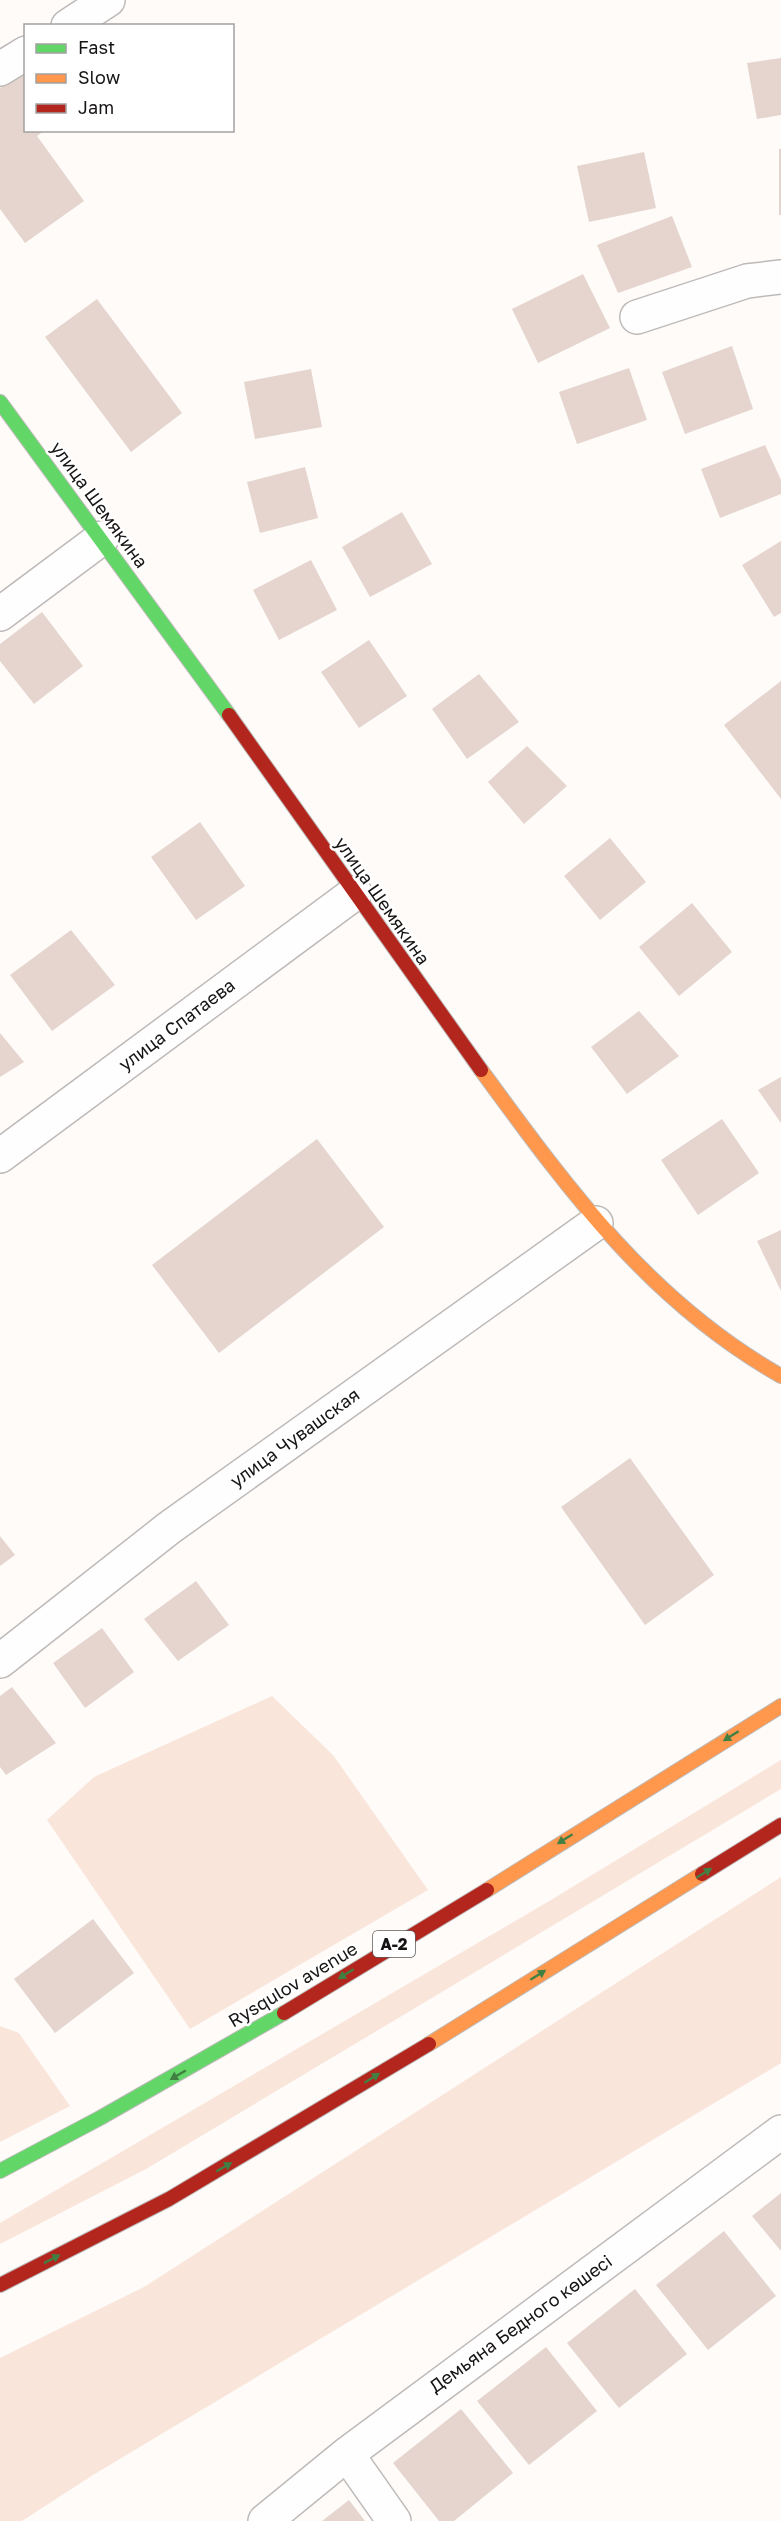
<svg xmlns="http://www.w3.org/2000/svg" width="781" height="2521" viewBox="0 0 781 2521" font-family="'Golos Text',sans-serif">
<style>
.green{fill:#fae5db}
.building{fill:#e5d5ce}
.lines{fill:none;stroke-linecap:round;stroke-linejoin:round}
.street-casing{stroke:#bdbab9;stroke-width:36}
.fast-casing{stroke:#bdbab9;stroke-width:16}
.slow-casing{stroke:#bdbab9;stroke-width:16}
.jam-casing{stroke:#bdbab9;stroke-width:16}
.street{stroke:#fffefe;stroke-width:33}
.fast{stroke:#63d668;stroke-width:14}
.slow{stroke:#ff974d;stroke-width:14}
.jam{stroke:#b3261e;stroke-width:14}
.oneway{fill:#417f42}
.labels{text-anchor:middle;stroke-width:5;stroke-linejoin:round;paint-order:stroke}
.shield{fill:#fff;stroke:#5d5b5a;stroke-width:1.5}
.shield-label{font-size:16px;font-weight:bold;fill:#171514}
.street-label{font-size:18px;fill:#171514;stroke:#fff}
</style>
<rect width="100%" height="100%" fill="#fefbf9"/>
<!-- green -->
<path class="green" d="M272 1696 333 1755 428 1890 190 2029 47 1820 94 1777Z
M781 1760V1789L146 2169 0 2244V2223L551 1900Z
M781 1877V2063L93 2475 22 2521H0V2358L144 2287Z
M0 2026 19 2033 70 2106 0 2142Z"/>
<!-- building -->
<path class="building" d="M781 58V115L757 119 747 63Z
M26 69V130H45L37 136 84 201 25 243 0 209V88Z
M779 149H781V215H779Z
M644 152 656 208 589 222 577 166Z
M672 216 692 267 618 293 597 245Z
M583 274 610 328 538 363 512 309Z
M97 299 182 413 131 452 45 337Z
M732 346 753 409 685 434 662 372Z
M629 368 647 420 577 444 559 392Z
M311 369 322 427 255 439 244 382Z
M765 445 781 480V494L720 518 701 469Z
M305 467 318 518 260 533 247 482Z
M402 512 432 564 370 597 342 547Z
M781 541V613L774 617 742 565Z
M311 560 337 610 279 640 253 590Z
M42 612 83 666 34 704 0 661V644Z
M369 640 407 696 359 728 321 672Z
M479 674 519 722 467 759 432 709Z
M781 681V799L724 725Z
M527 746 567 786 524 824 488 782Z
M200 822 245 886 196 920 151 857Z
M610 838 646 882 600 920 564 876Z
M692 903 732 952 679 996 639 947Z
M71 930 115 985 52 1031 10 975Z
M639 1011 679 1056 627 1094 591 1047Z
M0 1033 24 1062 0 1077Z
M781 1077V1123L758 1090Z
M722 1119 759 1173 698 1215 661 1160Z
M317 1139 384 1227 219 1353 152 1265Z
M781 1230V1291L757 1241Z
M630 1458 714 1575 645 1625 561 1507Z
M0 1536 15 1555 0 1566Z
M196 1581 229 1625 178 1661 144 1619Z
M102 1628 134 1672 85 1708 53 1663Z
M12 1687 56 1743 6 1775 0 1767V1696Z
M93 1919 134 1973 55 2033 14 1979Z
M781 2193V2251L752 2216Z
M724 2231 776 2296 708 2350 656 2285Z
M635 2289 687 2354 619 2408 567 2343Z
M546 2347 597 2411 529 2465 477 2401Z
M461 2409 513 2473 454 2521H439L393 2463Z
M349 2500 365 2521H322Z"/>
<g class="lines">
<!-- street casing -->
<g class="street-casing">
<path id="street" d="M68 26 108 0
M0 69 26 53
M637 317 747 281 781 277
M0 614 102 538
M0 1156 355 893
M0 1661 169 1528 596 1223
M347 2454 394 2521
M265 2521 347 2454 781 2132"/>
</g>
<!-- fast casing -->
<g class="fast-casing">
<path id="fast" d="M0 402 229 715
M0 2171 100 2118 284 2013"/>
</g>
<!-- slow casing -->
<g class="slow-casing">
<path id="slow" d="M481 1070C569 1190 649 1301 781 1376
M487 1890 781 1706
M429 2044 702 1874"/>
</g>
<!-- jam casing -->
<g class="jam-casing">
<path id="jam" d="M229 715 481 1070
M702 1874 781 1825
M284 2013 487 1890
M0 2285 169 2199 429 2044"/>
</g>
<!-- street -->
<use href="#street" class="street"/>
<!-- fast -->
<use href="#fast" class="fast"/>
<!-- slow -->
<use href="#slow" class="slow"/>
<!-- jam -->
<use href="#jam" class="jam"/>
</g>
<!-- one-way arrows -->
<defs><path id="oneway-solid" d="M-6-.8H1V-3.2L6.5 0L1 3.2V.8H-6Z" transform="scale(1.5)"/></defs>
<g class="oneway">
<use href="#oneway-solid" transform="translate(731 1736) rotate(148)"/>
<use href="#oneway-solid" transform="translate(565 1839) rotate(148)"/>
<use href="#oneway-solid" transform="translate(704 1873) rotate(-32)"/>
<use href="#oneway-solid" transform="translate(346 1974) rotate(148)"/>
<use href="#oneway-solid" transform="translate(538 1975) rotate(-32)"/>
<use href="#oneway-solid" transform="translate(178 2075) rotate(150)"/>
<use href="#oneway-solid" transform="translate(372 2078) rotate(-32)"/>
<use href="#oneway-solid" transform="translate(224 2167) rotate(-30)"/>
<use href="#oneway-solid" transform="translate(52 2259) rotate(-27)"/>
</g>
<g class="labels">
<!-- shield labels -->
<rect class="shield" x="373" y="1931" width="42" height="26" rx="4.5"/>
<g class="shield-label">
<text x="394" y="1950">A-2</text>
</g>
<!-- street labels -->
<g class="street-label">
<text transform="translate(99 505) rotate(54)" y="6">улица Шемякина</text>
<text transform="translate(382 901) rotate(55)" y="6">улица Шемякина</text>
<text transform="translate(177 1025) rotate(-37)" y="6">улица Спатаева</text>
<text transform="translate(295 1438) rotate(-36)" y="6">улица Чувашская</text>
<text transform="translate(293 1985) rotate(-31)" y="6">Rysqulov avenue</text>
<text transform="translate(521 2324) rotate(-36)" y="6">Демьяна Бедного көшесі</text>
</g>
</g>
<!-- legend -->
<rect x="24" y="24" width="210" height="108" fill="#ffffff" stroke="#a2a1a1" stroke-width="1.5"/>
<rect x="36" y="44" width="30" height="9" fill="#63d668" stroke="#a2a1a1" stroke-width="1.5"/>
<text x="78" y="54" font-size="18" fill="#171514">Fast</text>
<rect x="36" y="74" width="30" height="9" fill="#ff974d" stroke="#a2a1a1" stroke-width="1.5"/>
<text x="78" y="84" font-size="18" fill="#171514">Slow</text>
<rect x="36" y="104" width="30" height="9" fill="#b3261e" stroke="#a2a1a1" stroke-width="1.5"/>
<text x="78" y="114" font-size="18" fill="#171514">Jam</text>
</svg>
